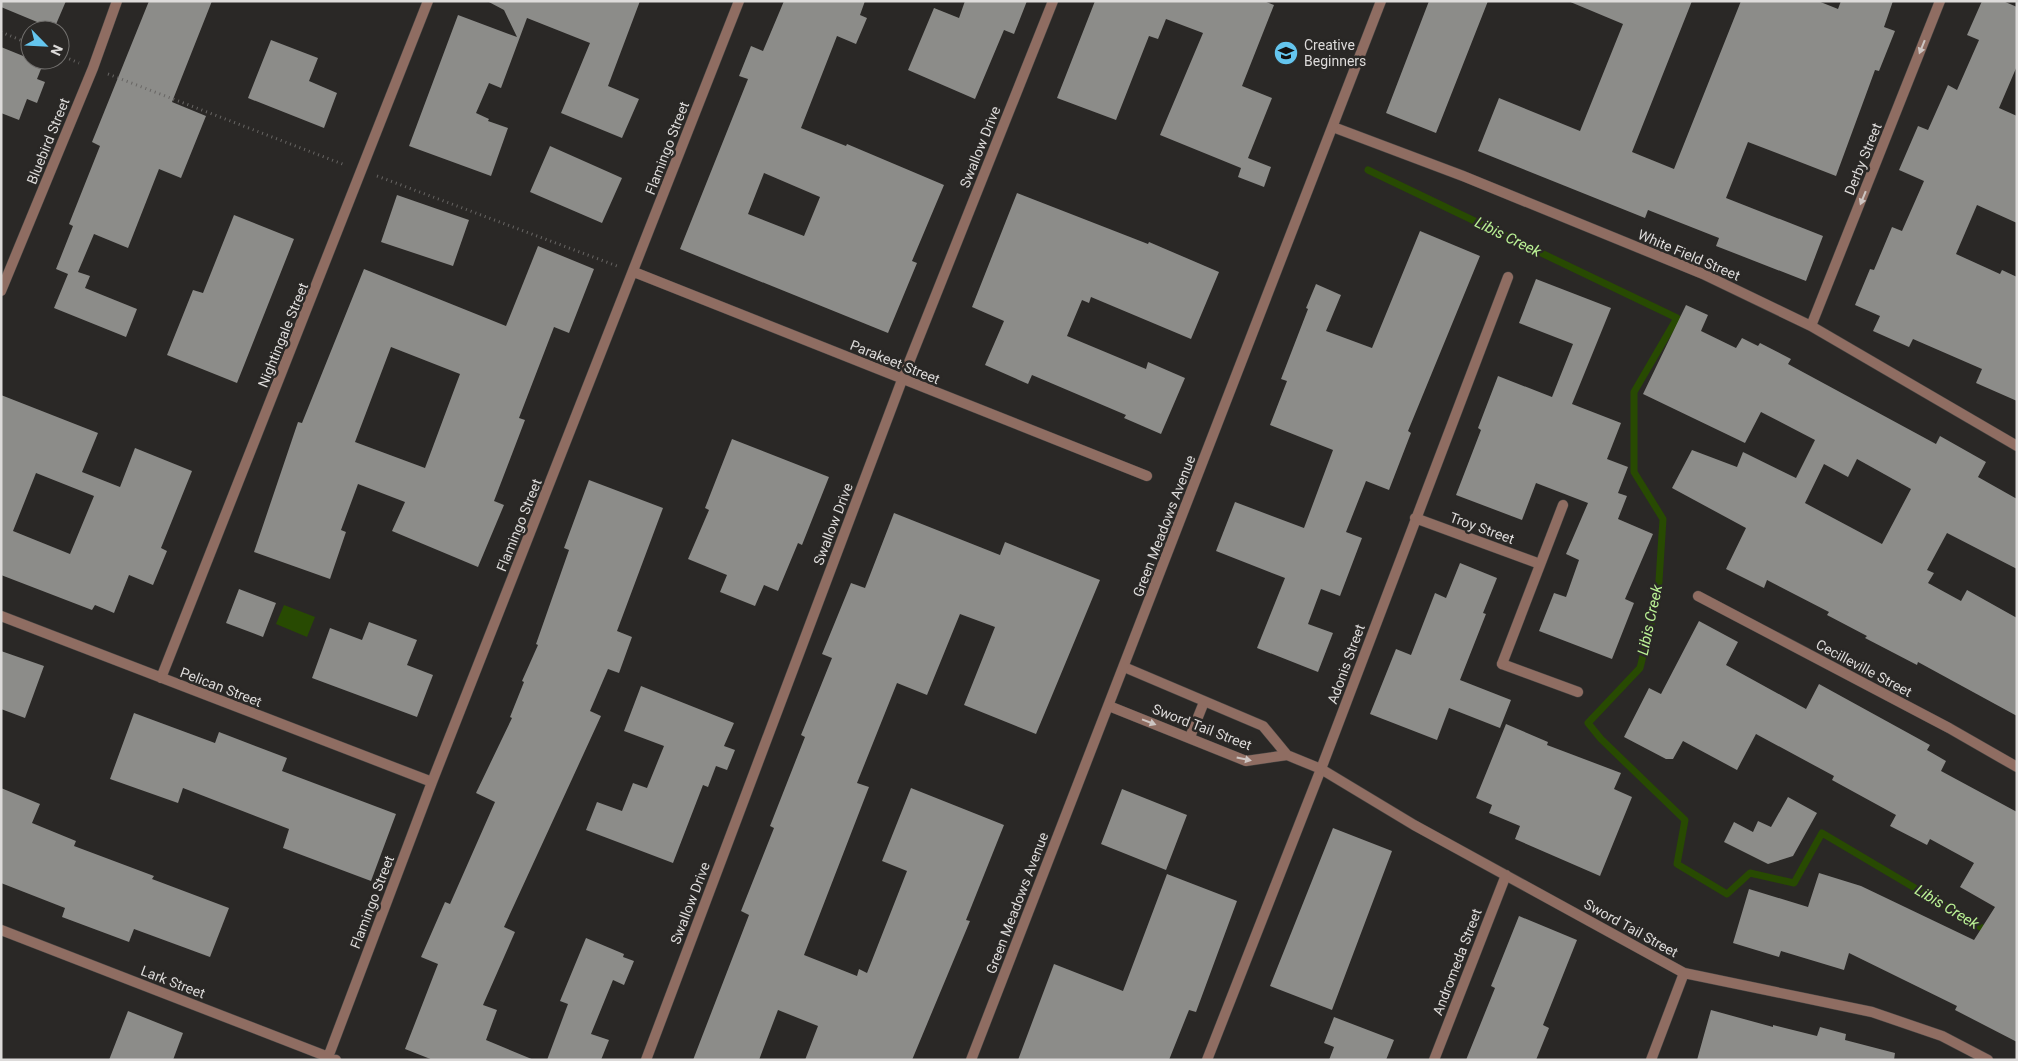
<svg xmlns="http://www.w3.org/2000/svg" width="2018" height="1061" viewBox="0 0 2018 1061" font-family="Roboto,sans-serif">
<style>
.water{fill:#284a02}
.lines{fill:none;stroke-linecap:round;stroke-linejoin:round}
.stream{stroke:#284a02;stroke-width:7}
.building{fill:#8c8c89;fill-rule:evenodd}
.service-casing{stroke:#474543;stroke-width:11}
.minor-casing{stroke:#474543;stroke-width:11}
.tertiary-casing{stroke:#474543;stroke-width:11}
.path{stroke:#686664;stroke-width:3;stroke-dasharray:1 4;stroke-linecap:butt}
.service{stroke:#8f6d62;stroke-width:10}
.minor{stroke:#8f6d62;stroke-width:10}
.tertiary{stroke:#8f6d62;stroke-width:10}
.oneway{fill:#cdc5c2}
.labels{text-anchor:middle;stroke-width:5;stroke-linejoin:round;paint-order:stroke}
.poi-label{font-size:14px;fill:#dddbda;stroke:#2a2826;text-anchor:start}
.street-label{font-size:14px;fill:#dddbda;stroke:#2a2826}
.water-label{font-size:15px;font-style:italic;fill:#bbf295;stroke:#2a2826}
</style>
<rect width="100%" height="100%" fill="#2a2826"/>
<!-- water -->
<path class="water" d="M284 605 315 617 307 637 276 624Z"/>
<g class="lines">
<!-- stream -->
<path class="stream" d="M1368 170 1677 318 1634 392V472L1663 519 1658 596 1640 668 1588 723 1601 739 1685 820 1677 864 1727 894 1750 873 1794 883 1822 833 1989 932"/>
</g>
<!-- building -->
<path class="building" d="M1 1H66L54 29 1 7Z
M149 1H212L172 102 206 116 181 178 159 169 128 248 94 234 78 272 90 276 85 288 137 309 126 337 54 308 68 274 56 269 73 226 69 224 100 146 92 142Z
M487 1H640L608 86 639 99 622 138 561 113 590 43 527 18 501 88 489 83 476 113 489 119 488 121 508 128 491 176 409 146 458 15 517 37 504 10Z
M784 1H865L860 15 867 18 856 44 837 36 801 128 846 146 847 144 944 185 912 261 917 263 888 333 680 249 748 79 739 76 751 46 763 51ZM764 173 820 197 804 236 748 214Z
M965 1H1027L1014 34 1004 30 975 99 908 70 934 8 959 18Z
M1095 1H1264L1274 5 1242 86 1272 98 1248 158 1271 167 1264 187 1238 177 1241 168 1160 135 1203 33 1166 19 1158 39 1149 36 1116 120 1057 98Z
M1429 1H1488L1436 133 1386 113Z
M1568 1H1692L1632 152 1674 169 1741 1H1818L1838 9 1841 1H1893L1884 27 1895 31 1879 71 1875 70 1836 176 1748 142 1726 198 1823 236 1806 281 1716 246 1719 238 1648 210 1645 218 1478 151 1499 98 1580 131 1623 24Z
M1982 1H2003L2017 7V66L1999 108 2017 116V223L1977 205 1956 254 2000 274 2002 270 2017 277V401L1976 383 1982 369 1913 339 1909 347 1873 331 1880 316 1855 305 1870 269 1874 270 1892 227 1902 231 1924 181 1899 170 1918 126 1928 130 1948 85 1957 90 1979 40 1967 35Z
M271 40 318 58 309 81 337 93 324 128 248 98Z
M1 47 43 64 37 79 45 82 37 103 27 99 19 120 1 113Z
M550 146 622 178 602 223 530 192Z
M1017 193 1148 244 1149 242 1219 272 1191 339 1091 297 1089 303 1082 300 1067 336 1146 369 1148 362 1185 378 1161 434 1124 418 1126 415 1032 375 1028 384 985 365 1004 321 972 307Z
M397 195 469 220 453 266 381 242Z
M234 215 294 239 237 383 167 355 193 290 203 293Z
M1420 231 1480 256 1408 431 1411 433 1389 490 1366 481 1346 532 1362 538 1340 596 1321 589 1308 624 1333 633 1318 672 1257 648 1285 578 1216 551 1235 502 1304 528 1333 450 1270 425 1287 381 1281 379 1308 309 1306 308 1316 284 1341 295 1326 331 1372 348Z
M538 246 594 269 569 333 554 327 519 418 525 420 494 501 504 505 478 567 392 531 405 502 358 484 341 530 346 532 330 579 254 552 298 422 302 423 364 269 506 326ZM391 347 460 374 425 468 355 442Z
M1536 279 1611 308 1572 404 1621 423 1607 459 1628 467 1618 493 1627 496 1618 519 1653 534 1625 599 1634 603 1612 659 1539 631 1554 593 1566 597 1579 560 1566 554 1588 503 1536 483 1522 520 1456 495 1481 430 1478 428 1498 376 1552 397 1573 344 1519 323Z
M1686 305 1708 315 1701 331 1736 348 1742 338 1758 346 1760 343 1791 359 1788 364 1936 444 1940 436 1986 462 1978 477 2017 499V569L1947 533 1927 570 1934 573 1928 583 1961 601 1967 590 2017 618V716L1918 662 1917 665 1865 638 1867 636 1827 615 1829 612 1767 580 1764 588 1726 569 1746 528 1672 488 1692 450 1737 467 1743 452 1796 478 1815 440 1761 412 1745 443 1643 394ZM1857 459 1911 489 1882 544 1805 503 1824 464 1848 477Z
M1 395 98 433 82 472 120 487 135 448 192 471 161 548 167 551 153 585 129 575 114 613 95 605 92 610 1 575ZM36 473 94 496 70 554 13 531Z
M732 439 829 477 802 545 798 543 778 591 764 585 755 606 720 592 727 575 688 559 709 510 705 508Z
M589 480 663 508 617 631 632 637 619 673 608 669 590 711 601 716 504 927 515 932 483 1005 497 1010 486 1040 534 1060H433L405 1049 438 964 421 957 445 902 450 904 495 802 476 793 512 718 510 717 524 682 522 681 538 645 536 644 569 550 564 548Z
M894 513 1000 555 1005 542 1100 580 1036 734 964 705 995 627 960 614 927 695 897 683 857 783 869 787 804 955 857 976 859 969 867 973 907 871 882 861 911 788 1004 825 966 920 970 921 912 1060H805L818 1026 778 1010 759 1060H693L749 915 741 911 774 828 770 826 805 737 801 735 832 658 822 654 851 583 865 588Z
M1460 563 1497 578 1483 613 1486 614 1460 680 1511 700 1500 728 1449 708 1437 740 1370 714 1396 649 1411 655 1435 593 1446 598Z
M239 589 276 603 263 637 226 623Z
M1699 621 1738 642 1726 665 1806 709 1819 684 1930 745 1927 750 1946 761 1941 771 2017 812V1042L1955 1010 1957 1006 1849 953 1844 970 1781 951 1779 957 1733 943 1749 889 1808 907 1819 873 1861 886 1974 940 1995 907 1960 887 1974 863 1930 839 1927 845 1890 826 1896 815 1832 780 1834 776 1756 734 1737 770 1683 741 1673 759H1666L1624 737 1649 688 1661 694Z
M369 622 417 640 407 665 433 675 417 717 312 678 330 628 362 640Z
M1 651 44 666 25 718 1 709Z
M641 686 734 723 724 746 735 750 727 770 716 766 708 787 703 785 673 863 586 830 597 802 622 811 633 783 647 788 664 746 624 731Z
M134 713 215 743 219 732 287 758 282 771 396 814 371 881 283 848 289 829 183 788 178 803 110 779Z
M1506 724 1548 742 1547 745 1621 773 1614 789 1632 797 1600 876 1515 839 1520 826 1489 813 1492 805 1476 798Z
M1 788 40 804 32 823 76 841 74 846 154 876 152 879 229 908 210 957 134 929 129 942 62 917 65 908 1 883Z
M1122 789 1187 815 1166 870 1101 844Z
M1788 797 1817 813 1793 856 1768 864 1724 842 1734 822 1753 832 1758 821 1771 827Z
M1333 828 1392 851 1332 1010 1270 986Z
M1167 874 1237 901 1196 1012 1189 1010 1169 1060H1018L1054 964 1123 991Z
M1519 916 1577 940 1543 1025 1549 1028 1536 1060H1466L1495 988 1491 986Z
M586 938 624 954 623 957 634 961 624 985 613 980 591 1034 609 1040 601 1060H547L568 1004 560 1001Z
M1711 1010 1773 1027V1025L1817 1036 1820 1027 1846 1034 1845 1040 1895 1053 1894 1060H1697Z
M128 1011 183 1033 173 1060H109Z
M1334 1017 1394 1040 1386 1060H1329L1334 1047 1324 1043Z"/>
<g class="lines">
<!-- service casing -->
<g class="service-casing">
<path id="service" d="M1502 664 1578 692
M1190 737 1204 702"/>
</g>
<!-- minor casing -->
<g class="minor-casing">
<path id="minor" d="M1333 127 1463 176 1703 274 1811 326 2017 446
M634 272 1147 476
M1 291 93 68 117 1
M1811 326 1940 1
M1415 518 1540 564
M1698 596 1949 728 2017 767
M1 616 432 782
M1502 664 1563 505
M1124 667 1263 726 1287 755 1321 769 1414 825 1684 973 1872 1012 1942 1036 1988 1060
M161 678 428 1
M1109 706 1246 761 1287 755
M1 930 336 1060
M327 1060 432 782 739 1
M646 1060 902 380 1053 1
M1207 1060 1321 769 1508 277
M1434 1060 1506 875
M1651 1060 1684 973"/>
</g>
<!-- tertiary casing -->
<g class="tertiary-casing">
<path id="tertiary" d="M971 1060 1381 1"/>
</g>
<!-- path -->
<path class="path" d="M1 32 30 44
M60 55 79 63
M108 74 345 165
M377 176 617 266"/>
<!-- service -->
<use href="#service" class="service"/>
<!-- minor -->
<use href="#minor" class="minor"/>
<!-- tertiary -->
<use href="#tertiary" class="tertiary"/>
</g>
<!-- one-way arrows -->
<defs><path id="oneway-solid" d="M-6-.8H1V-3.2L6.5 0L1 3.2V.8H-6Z" transform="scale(1.25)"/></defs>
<g class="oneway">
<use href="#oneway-solid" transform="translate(1922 47) rotate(112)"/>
<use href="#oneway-solid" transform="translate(1863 198) rotate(112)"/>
<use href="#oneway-solid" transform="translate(1149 722) rotate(21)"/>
<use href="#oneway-solid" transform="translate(1244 759) rotate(12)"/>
</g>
<!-- icons -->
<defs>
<g id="school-disc" transform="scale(1.25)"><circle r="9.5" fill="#64c5ee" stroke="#2a2826"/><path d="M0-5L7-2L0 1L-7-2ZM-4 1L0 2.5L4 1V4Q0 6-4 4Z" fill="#111"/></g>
</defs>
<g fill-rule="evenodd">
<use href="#school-disc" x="1286" y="53"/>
</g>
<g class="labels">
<!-- poi labels -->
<g class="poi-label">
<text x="1304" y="50">Creative<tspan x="1304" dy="16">Beginners</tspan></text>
</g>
<!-- street labels -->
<g class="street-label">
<text transform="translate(48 141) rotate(-68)" y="5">Bluebird Street</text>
<text transform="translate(980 147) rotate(-68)" y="5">Swallow Drive</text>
<text transform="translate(667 148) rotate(-69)" y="5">Flamingo Street</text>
<text transform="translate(1863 159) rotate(-68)" y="5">Derby Street</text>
<text transform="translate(1689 255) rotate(23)" y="5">White Field Street</text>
<text transform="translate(283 335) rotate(-68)" y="5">Nightingale Street</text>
<text transform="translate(895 362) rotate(22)" y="5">Parakeet Street</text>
<text transform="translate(833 524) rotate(-69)" y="5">Swallow Drive</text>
<text transform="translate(519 525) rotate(-68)" y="5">Flamingo Street</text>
<text transform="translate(1164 526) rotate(-69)" y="5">Green Meadows Avenue</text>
<text transform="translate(1482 528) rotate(20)" y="5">Troy Street</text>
<text transform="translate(1346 664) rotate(-70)" y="5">Adonis Street</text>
<text transform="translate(1864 668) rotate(28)" y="5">Cecilleville Street</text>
<text transform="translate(221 687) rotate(21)" y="5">Pelican Street</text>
<text transform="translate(1202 727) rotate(21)" y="5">Sword Tail Street</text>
<text transform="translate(372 902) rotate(-69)" y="5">Flamingo Street</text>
<text transform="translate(690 903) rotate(-69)" y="5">Swallow Drive</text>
<text transform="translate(1017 903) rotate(-69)" y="5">Green Meadows Avenue</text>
<text transform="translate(1631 928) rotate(29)" y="5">Sword Tail Street</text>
<text transform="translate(1457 962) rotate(-69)" y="5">Andromeda Street</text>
<text transform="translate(173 982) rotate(21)" y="5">Lark Street</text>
</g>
<!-- water labels -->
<g class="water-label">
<text transform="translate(1508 237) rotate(26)" y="5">Libis Creek</text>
<text transform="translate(1650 620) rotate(-78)" y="5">Libis Creek</text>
<text transform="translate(1947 907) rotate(31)" y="5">Libis Creek</text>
</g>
</g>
<!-- border -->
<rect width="2018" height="1061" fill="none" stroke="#dddbda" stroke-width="5"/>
<!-- north arrow -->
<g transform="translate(45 45) rotate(114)"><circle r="24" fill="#2a2826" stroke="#72706e"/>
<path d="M0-4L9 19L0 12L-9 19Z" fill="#64c5ee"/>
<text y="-8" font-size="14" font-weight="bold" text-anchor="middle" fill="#dddbda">N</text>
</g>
</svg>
